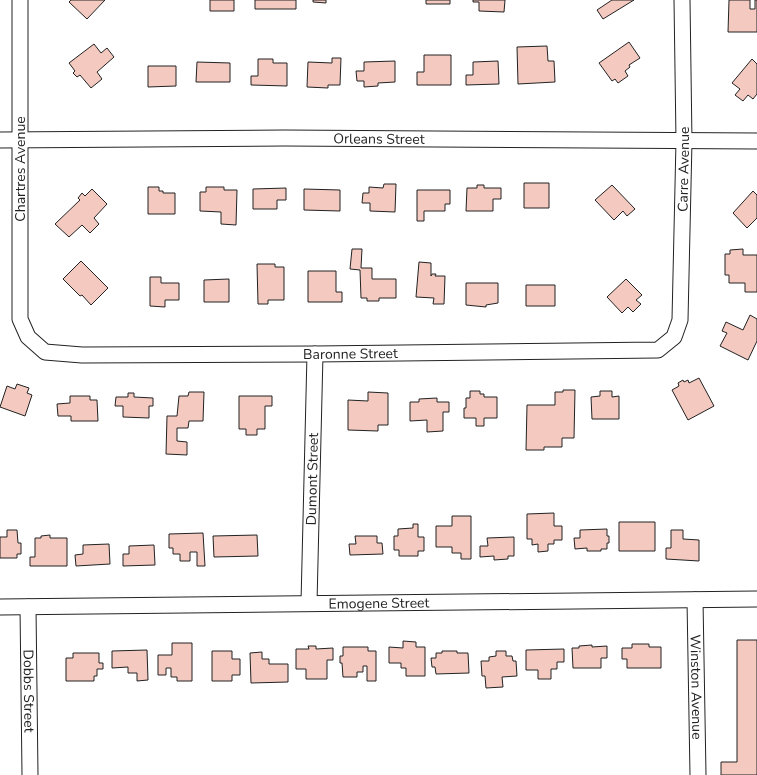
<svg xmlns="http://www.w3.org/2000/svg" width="757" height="775" viewBox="0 0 757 775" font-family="'Nunito Sans',sans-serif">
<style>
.building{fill:#f3c9c0;stroke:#222}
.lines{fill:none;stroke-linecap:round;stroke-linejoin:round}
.minor-casing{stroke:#222;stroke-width:17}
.minor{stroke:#fff;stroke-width:15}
.labels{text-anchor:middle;stroke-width:3;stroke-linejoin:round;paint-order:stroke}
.street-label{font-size:14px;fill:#222;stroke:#fff}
</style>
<rect width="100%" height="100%" fill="#fff"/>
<!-- building -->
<path class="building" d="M71 0H105L87 19 69 2Z
M210 0H234V11H210Z
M255 0H296V9H255Z
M313 0H326V3L313 2Z
M426 0H450V4H426Z
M473 0H505L504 12 479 11V2H473Z
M612 0H634L603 19 597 10Z
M729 0H750V9H755V0H757V32H728Z
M629 42 640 58 629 65 630 67 625 71 628 76 618 83 615 79 612 81 599 63Z
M94 44 101 53 107 48 114 57 97 72 102 79 91 88 80 75 77 77 73 73 75 71 69 63Z
M547 46 548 61H554L555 82 518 84 517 47Z
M424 55H451V85H417V72H424Z
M332 58H341L340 85H328V88L307 87 308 62 332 63Z
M258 59H273V63H287V86L251 85V76H258Z
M752 59 757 64V94L753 99 748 95 743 101 735 95 740 89 732 83Z
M395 61V82L378 83V86L364 87V81H357L356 71H364V62Z
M498 61 499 84 466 85V75H473V62Z
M197 62 230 63V82H196Z
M148 66H176V86L148 87Z
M524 183H549V208H524Z
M384 184H396L395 212 370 211V203H362L363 193H369V187L383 188Z
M477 185H484V188H501V199H493V211H466L467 188H477Z
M612 185 635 209 627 216 623 211 614 220 595 200Z
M148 187H159V191H163V193H175V214H148Z
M206 187H224V190H237L236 225 221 224V212L200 211V192H206Z
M286 188V200H277V209H253V189Z
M92 189 107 204 94 218 99 224 90 233 82 225 69 237 55 224 80 200 78 198 82 193 85 196Z
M304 189 340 190V211L304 210Z
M417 190H450V204H445V211H424V221H417Z
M753 191 757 195V218L747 228 733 213Z
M352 249H362L361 268H372V279H396V298H379V301H367V298H361L360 270 350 269Z
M743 249V255H757V292H745V283H729V275H725V254H730V250Z
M81 261 108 288 91 305 82 295 80 296 63 279Z
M419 262 431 263V276L432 274H436L435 276H445L444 304H433L434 298 416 297Z
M257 264H275V267H284V300H268V304H258Z
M308 271H336V292H342V302H308Z
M150 277H161V283H179V300H165V307L150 306Z
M229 279V302H204V280Z
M626 279 642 295 636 300 641 304 633 312 628 307 622 313 607 297Z
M466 283H498V303L486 305V307L466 305Z
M526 285H555V306H526Z
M750 315 757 319V341L748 360 720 346 727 333 722 331 726 322 743 330Z
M699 378 714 406 688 420 672 390 679 386 678 383 683 380 684 382 688 380 689 383Z
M17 384 29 388 27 393 32 395 25 416 0 407 7 386 15 389Z
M563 390H575L574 438H562V447H544V450H526L527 405H555V392H563Z
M470 391H480V394H484V397H497V418H484V426H476V418H464V408H466V398H470Z
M600 391H612V397L619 396V419H592L591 397 600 396Z
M189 392H204L203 421H189L188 428H177V441L187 442V455L166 454 167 416H177L179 396H188Z
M368 392 388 393V425H378V431L348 430V400L368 401Z
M128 393H134V397L153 398V406H149V418L123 417V406H115L116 397H128Z
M70 396H90V400H97L98 421H71V416H58L57 404 70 403Z
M239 396H272V406H265V429H257V435H246V429H239Z
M437 398V402H449V412H443V431L427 432V420L410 421V402H419V399Z
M554 513V526H562V540H554V544H548V551L538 552V544L532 545V539H527V514Z
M452 516H471V559H461V553H452V547H436V526H452Z
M619 522H655V551H619Z
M413 524H418V537H424V551H418V556H399V550H394V536H398V529L413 528Z
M607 529V536H609V543H607V549H601V551H587V548L575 549 574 538H580V530Z
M7 530H17L18 543H21V554H17V558H0V537H7Z
M671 530H683V539L699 540V561L666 559V548H671Z
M203 533 205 566H197V552H190V561H180V554H173V548H169V534Z
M50 535V538H67V566H30V557H35V538H41V536Z
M257 535 258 556 214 557 213 536Z
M355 536H377V543H382L383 554 350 555 349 544H356Z
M514 537V556H508V559L494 560V556L480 557V546H488L487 538Z
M109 544 110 564 76 566 75 555 83 554V545Z
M154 545 155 565 123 566V554H129V546Z
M737 640H757V775H721V762H737Z
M403 641 416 642V647H425V676H406V668H401V663H389V647L403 648Z
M172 643H192V681H177V677H171V668H166V675H158V655H172Z
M632 644H649V647H661V668H627V659H622V648H632Z
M592 645V647L607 646V658H601V668H573L572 648H579V646Z
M308 646H316V649L333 648V660H327V679H306V669H296V649H309Z
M343 647H368V651H376V681H367V666H363V672H357V677H343L342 663H340V656H343Z
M564 649V662H557V669H551V679H538V670H526V650Z
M147 650 148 680 137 681V673H128V667L112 668V651Z
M212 651H232V659H240V675H232V681H212Z
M442 651H457V653H468L469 673 436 674 435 667H432L431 658H436V653H442Z
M496 651H506V656H512L513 661H516L517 676 502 677 503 687 486 688 485 676H482L481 661H489V657L496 656Z
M262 652V659H269V664H288V682L251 683 250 653Z
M73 653H99V663H103V669H97V676H94V681H66V658H73Z"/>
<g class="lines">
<!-- minor casing -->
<g class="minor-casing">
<g id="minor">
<path id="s1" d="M20 0V319L28 337 45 352 82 355 315 354 658 350 674 337 680 320 684 141 682 0"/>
<path id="s2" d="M0 140 285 138 757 141"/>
<path id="s3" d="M695 600 698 775"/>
<path id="s4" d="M309 603 315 354"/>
<path id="s5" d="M0 607 757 599"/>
<path id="s6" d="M28 607 30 775"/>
</g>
</g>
<!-- minor -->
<use href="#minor" class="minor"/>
</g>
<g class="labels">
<!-- street labels -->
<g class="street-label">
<text dy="5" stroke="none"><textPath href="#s2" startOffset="379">Orleans Street</textPath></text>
<text transform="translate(20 169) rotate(-90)" y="5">Chartres Avenue</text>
<text dy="5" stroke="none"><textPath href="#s1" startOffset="1164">Carre Avenue</textPath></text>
<text dy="5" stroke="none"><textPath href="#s1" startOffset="667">Baronne Street</textPath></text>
<text dy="5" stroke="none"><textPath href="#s4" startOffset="124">Dumont Street</textPath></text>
<text dy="5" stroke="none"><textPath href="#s5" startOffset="379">Emogene Street</textPath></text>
<text dy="5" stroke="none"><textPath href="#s3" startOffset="87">Winston Avenue</textPath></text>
<text dy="5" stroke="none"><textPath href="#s6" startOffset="84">Dobbs Street</textPath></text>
</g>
</g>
</svg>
